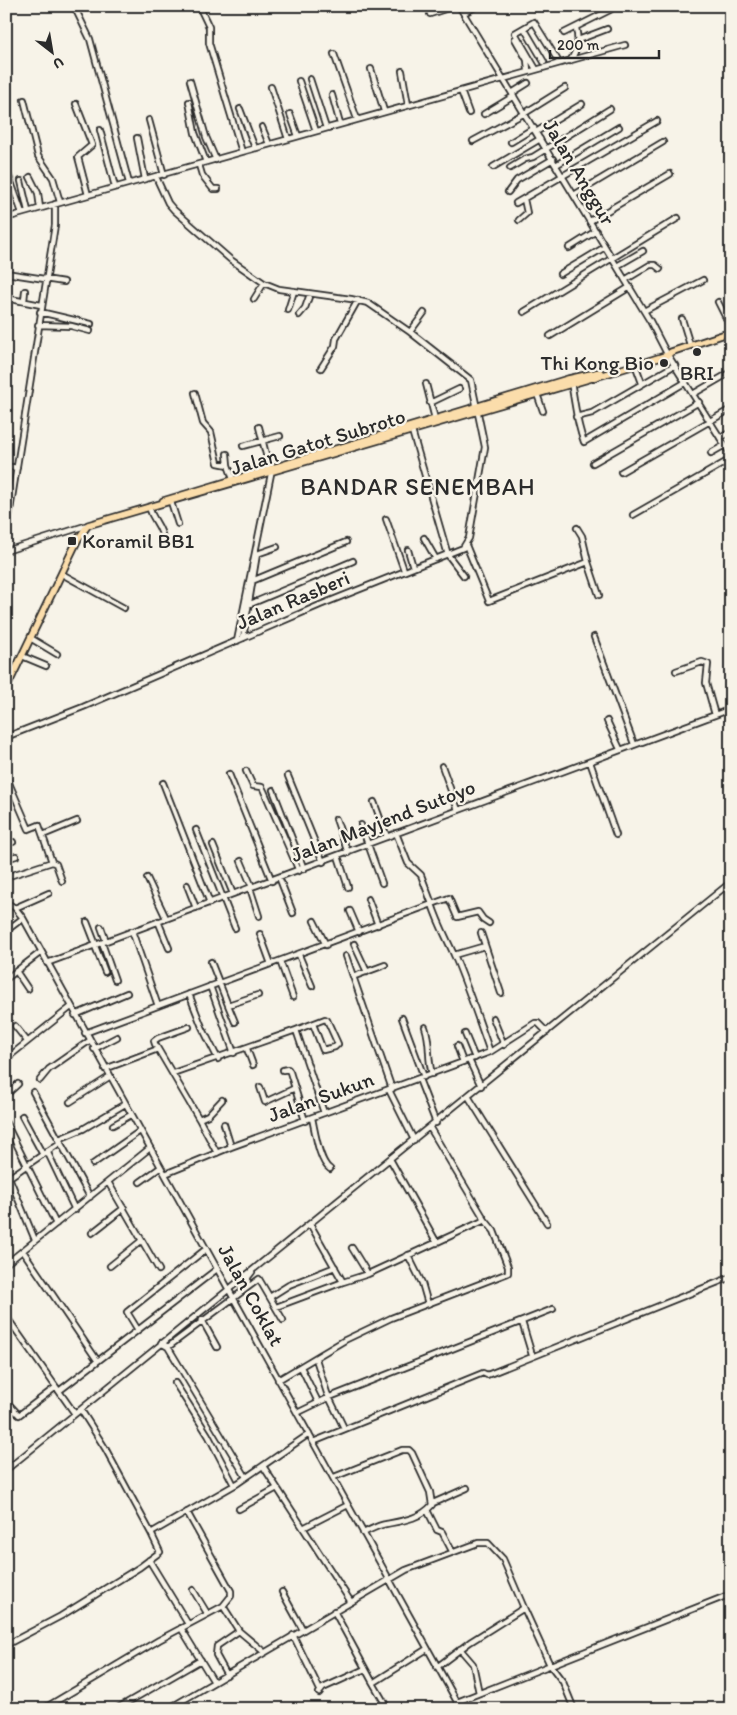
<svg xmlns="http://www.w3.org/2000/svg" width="737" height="1715" viewBox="0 0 737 1715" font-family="Itim,sans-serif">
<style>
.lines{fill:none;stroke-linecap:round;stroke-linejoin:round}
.minor-casing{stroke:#2b2b2b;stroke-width:8}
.major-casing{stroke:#2b2b2b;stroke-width:9}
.minor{stroke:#f7f3e8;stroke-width:4.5}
.major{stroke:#fbddab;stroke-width:5.5}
.poi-dot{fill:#2b2b2b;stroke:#f7f3e8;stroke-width:2}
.labels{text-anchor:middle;stroke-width:4.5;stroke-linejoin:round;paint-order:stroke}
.street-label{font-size:21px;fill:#2b2b2b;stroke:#f7f3e8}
.poi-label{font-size:21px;fill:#2b2b2b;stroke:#f7f3e8;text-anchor:end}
.quarter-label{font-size:24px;letter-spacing:1px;fill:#2b2b2b;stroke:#f7f3e8}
</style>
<rect width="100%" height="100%" fill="#f7f3e8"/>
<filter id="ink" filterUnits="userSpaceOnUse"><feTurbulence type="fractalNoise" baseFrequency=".02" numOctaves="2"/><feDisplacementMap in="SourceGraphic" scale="10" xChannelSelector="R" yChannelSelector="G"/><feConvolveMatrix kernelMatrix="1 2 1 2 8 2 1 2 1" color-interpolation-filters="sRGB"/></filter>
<g filter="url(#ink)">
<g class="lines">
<!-- minor casing -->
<g class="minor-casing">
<path id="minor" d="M74 6 90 39 129 183
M199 6 209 27V43L242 152
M459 6 650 321 666 352 731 455
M464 13 477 6
M430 14 454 6
M524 28 544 62
M564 33 610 10
M515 39 527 60 528 70
M578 40 607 29
M334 54 357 119
M570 61C578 49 579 41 576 28
M371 69 384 111
M536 69 515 33 534 22 557 59
M402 71 408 105
M310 79 326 128
M190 81 206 137 216 160
M299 81 316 131
M271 87 288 139
M461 91 469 113
M512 93 528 83
M332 95 340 124
M24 100 38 156 53 178 60 202
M189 102 195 133 206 162
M76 104 92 145 78 157 88 195
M240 109 255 148
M290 114 298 136
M484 114 514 96
M149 120 164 175
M262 127 269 144
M100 130 115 187
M536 132 582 104
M137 138 145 179
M473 141 525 113 565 88
M511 142 534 128
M199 165 202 175 213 189H218
M556 165 619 127
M493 167 540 139
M6 168 22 213
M510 168 525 159 533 157 610 109
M30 177 38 193 40 208
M21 181 28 211
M508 192 517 180 553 159
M574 195 663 142
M516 203 657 121
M6 218 625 45
M519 220 527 213 524 199
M590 221 670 174
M569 248 596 231
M617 266 643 251
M6 273 64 282
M560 274 605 247
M625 280 650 265H655L660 269
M6 298 41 305
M254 299 264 283
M24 301 25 291
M718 302 731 328
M288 310 294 291
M644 311 703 280
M40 312 91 324
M524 312 678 218
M299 315 305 308 310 294
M682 319 690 345
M38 325 71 326 90 331
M410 332 424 313
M550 336 630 287
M635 364 642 383
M321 368 335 346 336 339 358 300
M571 382C575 402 576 422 584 442L686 382
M426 384 435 419
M195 393 203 423 211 432 218 463 228 465 233 479
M537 394 543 411
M693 394 731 372
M430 403 459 389
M576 417 592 413 675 365
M412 431 448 555 464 576
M720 438 731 432
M243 446 280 436
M711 453 725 445
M227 454 228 465
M593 463 699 402
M6 466 17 468
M621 472 731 409
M171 502 178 524
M149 507C154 524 161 523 164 543
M633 515 731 459
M386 519 404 570
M6 536 55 225V204
M424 538 436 559
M466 545 489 601 588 562 582 536 577 528
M408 550 413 567
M6 551 88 525
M588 562 599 595
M62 574 124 608
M252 581 346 542
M248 605 353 561
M594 637 634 744
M243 638 257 554 277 547
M32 639 57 654
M237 641 271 474 259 427
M22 656 46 666
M676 671 702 662 708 664 706 683 715 715
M607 721 620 749
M6 737 83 707 320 605 463 548 469 538 485 447 471 380 410 332 368 303 351 299 279 289 264 283 231 260 174 210 168 203 156 177
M590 762 616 835
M442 766 458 810
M246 771 253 786 262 787 264 791 299 871
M229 774 272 881
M6 776 29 829 39 825 52 862
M288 776 323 862
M163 783 210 903
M273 790 304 869
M374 802 387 837
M336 819 348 853
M361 825 382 883
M196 830 235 928
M43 835 77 821
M6 844 13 842
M213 845 233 894
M338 856 348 887
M6 859 16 856
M241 861 252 887
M6 877 52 862 56 864 62 881
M279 877 293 913
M147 878 166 918
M187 885 196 908
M250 888 259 916
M368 899 378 925
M6 902 15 908 23 918 461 1709
M15 908 49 893
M350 911 359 932
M158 921 169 948
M314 921 326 945
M87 922 96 945
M489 923 483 919 478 912 457 917 449 898 432 904C438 923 447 939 455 957 468 988 479 1020 490 1052
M101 927 106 941
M6 931 23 918
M132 931 158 1006
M481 933 501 993
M260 934 271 964
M102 943 115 980
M354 944 367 972
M95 946 105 972
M299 955 312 986
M454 955 485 946
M346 956 392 1089
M280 961 293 997
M211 962 228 1005 258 995
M47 963 731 709
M16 971 28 989
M355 976 385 965
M6 979 41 952
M210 986 234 1053
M189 994 202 1027 218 1059
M228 1005 235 1022
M75 1015 127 993
M402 1018 424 1077
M493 1018 504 1045
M313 1024 323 1050 335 1047 338 1044 327 1020 325 1019 296 1030 324 1113
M15 1026 27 1041
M189 1027 158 1038 154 1041 155 1044 199 1119 208 1115 222 1100
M425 1027C431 1044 427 1057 432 1074
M85 1033 432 904 421 875 408 863 396 833
M465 1034 475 1058
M457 1046 463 1062
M94 1049 117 1037
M247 1049 253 1065
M6 1059 71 1007
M469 1060 481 1086
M105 1069 158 1049
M283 1070 288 1069 290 1072 305 1121
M173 1073 296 1030
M419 1079 436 1123
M40 1080 49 1069 89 1041
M260 1087 265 1102 295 1088
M389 1090 414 1140
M33 1092 90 1197
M6 1095 18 1084
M468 1096 547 1223
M70 1102 109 1077
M22 1116 42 1153
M312 1118C315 1131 319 1162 330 1169
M199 1119 217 1153
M6 1123 56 1224
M224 1124 231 1147
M113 1125 131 1115
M59 1139 83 1129 125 1104
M47 1151 75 1210
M390 1159 437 1243
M93 1164 140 1131
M165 1174 231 1147 490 1052 535 1023H538L547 1032
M9 1177 35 1240
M7 1179 61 1142
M108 1182 159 1270
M140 1182 161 1167
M310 1224 343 1282 368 1274 485 1220 430 1128
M92 1233 124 1208
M352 1248 368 1274
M23 1251 97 1360
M408 1255 422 1283 428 1304
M6 1264 150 1148
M110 1266 141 1241
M247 1287 248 1277 252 1272
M270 1297 289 1285 335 1267
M276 1307 343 1282
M6 1316 75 1414
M202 1320 217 1347
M522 1322 532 1355
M138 1330 127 1312 206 1249
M161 1343 168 1347 259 1279 283 1320
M168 1347 246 1477
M316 1359 327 1393 344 1428
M301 1367 318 1402
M278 1380 345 1340 391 1318 508 1273V1267L494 1231 485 1220
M175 1383 208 1435 234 1485
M59 1391 217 1269
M6 1401 19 1415 56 1387
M81 1410 105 1448 151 1533
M297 1413 330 1397 553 1309
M313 1442 483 1373 487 1375 731 1277
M263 1466 351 1602
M6 1470 731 882
M334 1477 402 1450H409L412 1453 430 1492 432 1505C420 1519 402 1521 386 1524 378 1525 370 1530 363 1533
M433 1503 467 1488
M239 1509 277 1488
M427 1510 437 1530 442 1532 452 1551
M303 1528 348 1505
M149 1560 188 1624
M193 1590 207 1613
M282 1592 303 1630
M223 1606 239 1631 264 1652
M334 1611 373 1683 427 1649
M181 1628 214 1682
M293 1635 320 1690
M6 1645 61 1616 140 1567 160 1552 151 1533 238 1483 309 1434
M460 1649 473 1664 479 1693
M437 1667 470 1642 524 1608 550 1665 563 1682 574 1709
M227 1675 216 1655 217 1646 239 1631
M373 1683 388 1709
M319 1693 323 1688 365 1669
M457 1702 731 1594
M43 1709 159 1640 223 1606 231 1596V1591L187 1512
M116 1709 201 1660
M168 1709 406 1570 478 1543H488L503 1559 524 1608"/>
</g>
<!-- major casing -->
<g class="major-casing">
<path id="major" d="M163 501 568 379 600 372
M6 689 78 539 88 525 609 373 668 355 671 352 731 332"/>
</g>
<!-- minor -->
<use href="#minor" class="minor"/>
<!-- major -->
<use href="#major" class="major"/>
</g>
</g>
<!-- markers -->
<g class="poi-dot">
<circle cx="697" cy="352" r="5"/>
<circle cx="664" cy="363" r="5"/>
<rect x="67" y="536" width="10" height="10" rx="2.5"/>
</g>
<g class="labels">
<!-- street labels -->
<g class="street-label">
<text transform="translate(579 172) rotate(59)" y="7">Jalan Anggur</text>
<text transform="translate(318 442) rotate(-17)" y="7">Jalan Gatot Subroto</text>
<text transform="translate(293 600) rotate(-23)" y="7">Jalan Rasberi</text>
<text transform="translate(383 821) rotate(-21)" y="7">Jalan Mayjend Sutoyo</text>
<text transform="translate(321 1097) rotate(-20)" y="7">Jalan Sukun</text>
<text transform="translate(251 1295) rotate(61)" y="7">Jalan Coklat</text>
</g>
<!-- poi labels -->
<g class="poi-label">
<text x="654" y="370">Thi Kong Bio</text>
<text x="697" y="380" text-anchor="middle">BRI</text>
<text x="82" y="548" text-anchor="start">Koramil BB1</text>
</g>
<!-- quarter labels -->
<g class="quarter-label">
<text x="418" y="495">BANDAR SENEMBAH</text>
</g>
</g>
<!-- margin -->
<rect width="737" height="1715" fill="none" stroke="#f7f3e8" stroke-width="25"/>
<rect x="12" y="12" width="712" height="1690" fill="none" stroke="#2b2b2b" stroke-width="2" filter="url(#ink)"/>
<!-- north arrow -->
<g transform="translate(52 52) rotate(149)" stroke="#f7f3e8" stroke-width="4" paint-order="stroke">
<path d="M0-4L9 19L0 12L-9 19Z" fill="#2b2b2b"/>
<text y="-8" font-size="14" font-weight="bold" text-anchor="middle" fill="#2b2b2b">U</text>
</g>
<!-- scale -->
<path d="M550 50v8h109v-8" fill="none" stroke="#2b2b2b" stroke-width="2.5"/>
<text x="557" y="50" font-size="15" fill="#2b2b2b" stroke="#f7f3e8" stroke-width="4" paint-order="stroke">200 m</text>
</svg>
